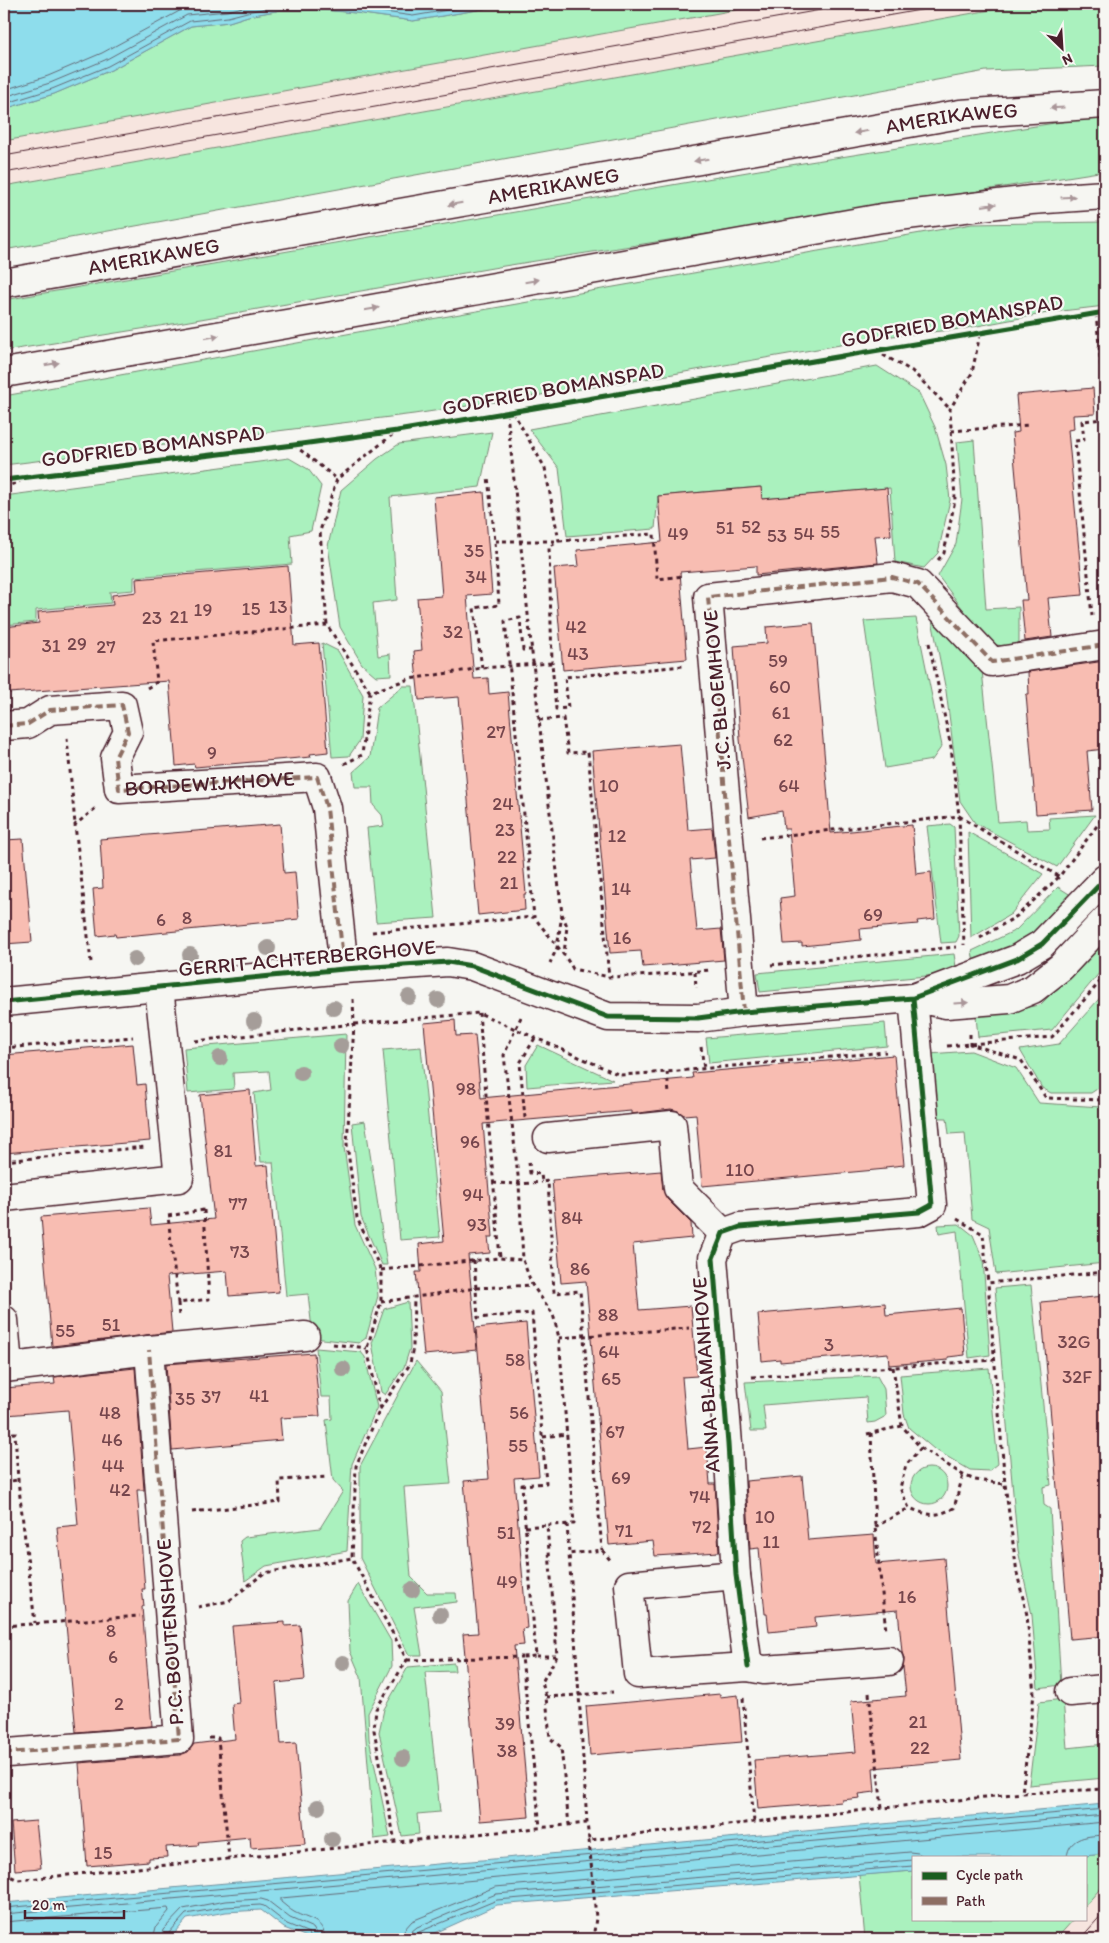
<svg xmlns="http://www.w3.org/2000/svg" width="1109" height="1943" viewBox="0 0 1109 1943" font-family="Itim,sans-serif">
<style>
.built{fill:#f7e5df}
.green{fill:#aaf1be;stroke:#7a8874}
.water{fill:#8eddec;stroke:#73919f}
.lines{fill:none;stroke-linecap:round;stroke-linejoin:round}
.shore{stroke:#656b78;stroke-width:1}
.building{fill:#f8bdb2;stroke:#4a1f2b}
.minor-casing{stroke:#4a1f2b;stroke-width:31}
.major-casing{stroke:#4a1f2b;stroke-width:31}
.path{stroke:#4a1f2b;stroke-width:3;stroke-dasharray:4 4;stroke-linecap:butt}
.minor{stroke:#f6f6f2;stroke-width:28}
.major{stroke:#f6f6f2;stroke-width:28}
.tram{stroke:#4a1f2b;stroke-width:1}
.quiet{stroke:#8d6e63;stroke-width:4;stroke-dasharray:8 4;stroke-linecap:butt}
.cycleway-casing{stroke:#f6f6f2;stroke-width:8}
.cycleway{stroke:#1b5e20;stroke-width:5}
.tree{fill:#a59d99}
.oneway{fill:#a99598}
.labels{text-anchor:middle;stroke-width:4.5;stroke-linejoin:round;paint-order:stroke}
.number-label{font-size:19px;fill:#76464d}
.street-label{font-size:21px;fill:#4a1f2b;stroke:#f6f6f2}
</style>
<rect width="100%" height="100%" fill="#f6f6f2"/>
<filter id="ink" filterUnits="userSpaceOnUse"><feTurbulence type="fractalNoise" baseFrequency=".02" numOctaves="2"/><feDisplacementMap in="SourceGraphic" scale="10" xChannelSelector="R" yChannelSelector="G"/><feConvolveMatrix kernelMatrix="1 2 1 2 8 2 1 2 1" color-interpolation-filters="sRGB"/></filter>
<g filter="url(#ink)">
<!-- built -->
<path class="built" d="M769 4H1024L4 186V141Z
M1105 1883V1939H1056L1074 1919H1085V1906Z"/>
<!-- green -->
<path class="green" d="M512 4H769L4 141V109L54 94 111 70 191 26 229 22 248 16 281 10H324L356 13 413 21Z
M1024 4H1105V66L986 71 4 250V186Z
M1105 115V171L504 266 172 324 4 351V300L759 170Z
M1105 222V306L1053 312 961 329 892 336 627 382 414 414 4 465V396L369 330 972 224Z
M877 366 919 393 935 427 946 465 950 500 938 553 924 568 895 562 890 488 762 499 760 487 658 496 655 529 567 536 559 468 529 429Z
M492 432 480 487 390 497 397 600 373 603 378 656 390 654 391 675 376 676 362 664 340 627 328 546 341 490 377 459 399 444Z
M974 440 986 609 1019 607V648L989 644 938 576 956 544 962 499 957 442Z
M289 458 308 469 321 486 311 531 290 535 292 564 134 577V590L110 592 111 603 36 610V622L4 625V496Z
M916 618 942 746 932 760 885 768 864 621Z
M932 620 981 661 998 822 1026 820 1027 830 1050 829 1049 818 1095 815 1057 867 975 823 960 801 946 691Z
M322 643 338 651 363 695 360 740 349 756 332 757Z
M403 686H413L436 918 376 922 367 828 384 826 382 815 373 805 372 787H355L353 772 370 757 377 708Z
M950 824 954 827 959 936 956 942 941 943 927 826Z
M968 832 1043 874 1011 914 971 938Z
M1058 887 1074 897 1027 946 975 969 972 951 1016 930Z
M1105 940V966L1052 1030 978 1037 976 1016 1040 1005Z
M954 954 957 973 760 992 757 973Z
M1105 992V1045L1100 1087 1091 1093H1051L1042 1088 1020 1050 1059 1044Z
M885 1023 887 1046 709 1063 706 1038Z
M346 1034 344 1147 355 1225 375 1269 378 1296 366 1338 359 1343 313 1338 308 1294 286 1296 273 1162H261L254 1093 271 1090 269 1071 233 1073 234 1089 188 1093 184 1048Z
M538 1045 613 1080 527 1087 526 1065Z
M421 1047 440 1237 400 1240 383 1050Z
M971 1051 1016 1068 1039 1103 1101 1107 1105 1110V1263L996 1274 989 1227 972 1219 965 1133 949 1134 947 1118H934L929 1054Z
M365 1121 387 1265H382L361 1217 352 1123Z
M959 1224 973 1235 983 1259 990 1355 969 1358 957 1231 939 1234 938 1225Z
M1031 1285 1051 1485 1043 1487 1044 1505 1050 1509 1061 1685 1038 1688 1032 1615 1018 1550 995 1288Z
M408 1302 410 1348 404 1367 385 1395 381 1392 372 1343 384 1309Z
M316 1348 361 1352 365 1357 377 1407 352 1464 347 1551 266 1566 245 1581 240 1541 245 1537 320 1528 343 1491 333 1480 326 1420 332 1419 331 1397H321Z
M416 1361 441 1391 451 1484 404 1487 411 1577 427 1593H456L457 1602 414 1607 422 1655H409L360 1558V1466Z
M989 1368 998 1464 989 1471 970 1470 934 1449 909 1428 904 1414 900 1375Z
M877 1376 884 1389 886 1416 875 1422 868 1423 866 1397 763 1405 766 1431H751L745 1382Z
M911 1486a18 18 0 1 1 36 0a18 18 0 1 1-36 0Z
M358 1584 391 1641 392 1666 368 1713 369 1739 390 1837 374 1839 361 1677 350 1651 348 1601Z
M454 1663 455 1671 425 1672 440 1812 417 1814 419 1834 402 1836 379 1732 384 1709 408 1667Z
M1063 1699 1067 1748 1105 1744V1778L1029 1785 1039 1702Z
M1105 1854V1883L1085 1906V1857H1074Z
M913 1871V1919H1074L1056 1939H865L859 1875Z"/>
<!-- water -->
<path class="water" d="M7 4H512L413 21 356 13 324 10H281L248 16 229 22 191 26 111 70 54 94 4 109V6Z
M1105 1804V1854L1074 1857H913V1871L497 1905 435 1933 414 1939H312L284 1928 261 1910 226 1912 187 1919 170 1939H4V1903Z"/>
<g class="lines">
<!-- shore -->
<path class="shore" d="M371 4 413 10 447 4
M4 90 48 76 102 53 185 8 225 4
M4 97 50 83 105 60 187 15 227 11 255 4
M4 104 52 89 108 66 190 21 228 17 247 12 281 5H324L356 8 413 16 483 4
M1067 1857C1069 1836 1088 1836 1105 1835
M4 1908 1105 1809
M4 1914 1105 1815
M4 1922 168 1908 169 1911 156 1927 153 1939
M161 1939 163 1930 183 1909 225 1901 261 1899 268 1901 290 1918 313 1928 316 1933 318 1939
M167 1939 168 1934 186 1914 225 1907 260 1905 264 1906 287 1924 309 1933 311 1939
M325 1939C324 1919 308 1920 294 1912 289 1909 285 1905 281 1902V1898L1105 1822
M402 1939 404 1930 412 1921 495 1887 910 1852 918 1853 924 1857
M410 1939 411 1932 417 1927 496 1894 913 1860
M416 1939 419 1932 497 1900 913 1866"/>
</g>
<!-- building -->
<path class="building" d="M1093 388 1095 414 1073 415 1074 429 1068 430 1083 595 1048 598 1052 637 1025 641 1021 600H1027L1012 433 1019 432 1016 395Z
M761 487 762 499 887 488 891 535 875 536 878 563 756 575V566L680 572 687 659 563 670 554 568 579 566 577 550 662 542 658 496Z
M484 492 492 594 467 596 474 679 488 678 489 694 508 692 526 894H524L525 910 478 915 459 697 419 700 414 651 422 650 417 598 442 596 434 497Z
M288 566 294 645 319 643 328 752 310 754 311 757 195 767 194 764 176 766 169 681 9 693 7 673 4 674V627L39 623 38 612 113 605 112 595 137 592 136 579Z
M813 623 831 833 912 825 916 874 931 872 935 919 917 921 918 924 860 929 861 940 802 946V943L784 944 780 898 795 896 789 829H784L782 811 749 817 740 739 734 646 767 643 766 627Z
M1105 661V749L1087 751 1092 810 1036 814 1026 694H1029L1028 672Z
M680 744 688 830 712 828 715 858 690 860 697 931 721 929 724 960 643 967 641 951 610 953 592 751Z
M280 824 284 873 295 872 299 919 116 937 115 934 97 936 93 889 103 888 100 839Z
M23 839 32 942 4 944V840Z
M455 1020 456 1036 475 1035 481 1098 693 1078 692 1073 704 1072 894 1055 904 1165 885 1167 886 1169 702 1186 696 1114 684 1115 678 1111 671 1109 631 1114V1111L483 1124 493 1237H488L490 1253 468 1255 477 1350 424 1355 416 1272H421L419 1244 444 1241 424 1023Z
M133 1044 137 1085 145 1084 150 1141 4 1153V1055Z
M250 1090 256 1166 268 1165 279 1292 229 1296 227 1271 167 1276 172 1332 52 1346 41 1217 149 1208 151 1225 214 1219 200 1095Z
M661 1171 663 1190 667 1199 691 1223 692 1238 633 1244 639 1310 691 1306 697 1376 682 1377 688 1449 707 1447 710 1484H715L719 1552 655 1556 653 1541 609 1545 586 1281 561 1283 552 1180Z
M1105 1296V1636L1070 1639 1041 1302Z
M885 1303 886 1315 961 1308 965 1355 948 1357V1360L889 1365 888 1353 780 1362V1359L762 1361 758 1314Z
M526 1323 539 1476 514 1478 527 1628 522 1629 524 1645 514 1646 529 1817 480 1821 463 1634 478 1633 464 1481 489 1479 476 1328Z
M314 1353 320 1416 280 1418 282 1440 172 1450 166 1364Z
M135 1368 144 1490H137L145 1589H142L144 1606 142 1607 152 1726 76 1732 57 1527 78 1525 68 1410 6 1415 4 1388 55 1384 54 1377Z
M802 1476 808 1540 874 1535 876 1564 944 1558 961 1760 873 1768 875 1792 859 1794 860 1798 842 1800V1802L758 1809 754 1760 856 1752 851 1701 906 1696 903 1667 904 1659 902 1652 898 1610 815 1617 816 1627 769 1632 767 1614H765L759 1548 750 1549 746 1481Z
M285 1622V1626L300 1625 305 1680 276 1683 281 1744 296 1743 305 1844 251 1848 250 1837 198 1842 199 1845 166 1847 167 1857 149 1858V1861L87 1866 79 1763 180 1755 188 1752 194 1744 235 1739 232 1704 239 1703 232 1626Z
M720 1694V1697L738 1695 742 1742 590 1755 586 1706Z
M36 1821 41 1868 15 1870 11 1823Z"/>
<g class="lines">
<!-- minor casing -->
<g class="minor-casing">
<g id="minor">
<path id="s1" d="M4 726 28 724 50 710 122 705 128 732 115 758 119 789 317 777 327 808 344 969"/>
<path d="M915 998 946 1004 1009 999 1033 989 1061 967 1105 920"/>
<path d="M4 1002 344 969 448 962 472 966 608 1017 698 1018 744 1012 913 998 1017 959 1042 944 1105 879"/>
<path d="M744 1012 708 597 892 577 918 584 992 662 1105 645"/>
<path d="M548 1138 672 1125 678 1188 723 1233"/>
<path d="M4 1197 179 1178 159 987"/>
<path d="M4 1320 8 1367"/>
<path d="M4 1368 149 1350 305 1336"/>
<path d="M736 1575 629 1585 638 1674 748 1667 764 1670 889 1661"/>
<path d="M748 1667 736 1575 728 1444 713 1258 723 1233 740 1227 919 1212 932 1205 913 998"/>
<path d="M1070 1692 1105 1689"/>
<path d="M4 1752 8 1753 179 1739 149 1350"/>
</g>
</g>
<!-- major casing -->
<g class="major-casing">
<g id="major">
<path id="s2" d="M4 283 960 114 1105 104"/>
<path d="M4 373 327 317 882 218 1031 200 1105 195"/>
</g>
</g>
<!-- path -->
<path class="path" d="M1096 314 1105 407
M876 351 912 371 950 409
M513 412 545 468 559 541 549 547 552 663
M507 413 539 720 562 914 557 948 550 963
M951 431 1029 425
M294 445 337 479
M4 488 31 476
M495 541H559L654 534 657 579 684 576
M938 560 944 553 955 500 950 409 972 373 980 334
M1092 616 1075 441 1084 440 1082 421 1105 419
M929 643 951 747 959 816 1060 877
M532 650H523L520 618 505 621 534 917
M482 668 474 608 499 605 495 541 488 477
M147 688 157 682 153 641 327 625
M370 692 327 625 320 531 337 479 397 431
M539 720 563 718 568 753 588 752 609 977
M67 738 75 824
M344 764 362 755 370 692 409 679 482 668 552 663 556 709 568 708 565 677 683 666
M760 838 959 816 964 945
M562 914 567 926 564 954
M372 932 534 917C547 934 562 950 573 969L609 977 658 975 710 970
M980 938 1017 916 1059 877 1105 815
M91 962 75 825 97 807
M771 965 956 947
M695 972 696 988
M353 999 354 1024 347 1144 357 1218 381 1270V1302L367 1348 380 1409 356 1466 352 1558 407 1660 376 1709 374 1730 395 1842
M479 1013 500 1258
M521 1017 504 1055 519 1184 523 1260 532 1285 553 1314 559 1338 574 1524 547 1525 557 1656 542 1682 546 1697 550 1738 561 1747 569 1825
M970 1034V1044L1021 1060 1046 1098 1103 1100
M195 1041 354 1024 479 1013 620 1075 667 1072 886 1052
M947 1046 1052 1037 1105 976
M701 1047 704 1069
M4 1048 133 1037
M667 1072 669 1094
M1105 1085 1103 1100 1105 1101
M525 1118 520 1063 535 1038
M4 1161 145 1147
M529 1162 530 1173 541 1174 542 1182 548 1181 554 1293 580 1291 602 1550
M493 1183 519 1184 542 1182
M204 1210 209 1299 178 1303 168 1216Z
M957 1219 983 1234 988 1283
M474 1260 478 1318 532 1313 546 1483 522 1485 536 1656 522 1657 540 1827
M381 1270 500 1258 523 1260
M1105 1272 988 1283 1005 1484 1017 1573 1027 1615 1034 1694 1022 1793 1105 1789
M381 1302 477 1288 532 1285
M178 1303 179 1318
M559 1338 689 1328
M333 1344 367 1348
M893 1367 902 1426
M752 1377 994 1360
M380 1409 410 1364 413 1347 414 1296
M871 1433 875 1527 886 1631
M4 1434 15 1433 18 1480 35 1623
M867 1434 902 1426 921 1448 963 1475 975 1480 1005 1484
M543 1437 567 1434
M921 1448 906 1465 900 1488 909 1508C929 1515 934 1518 954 1508L963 1475
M4 1482 18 1480
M192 1512 280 1502 279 1480 327 1477
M567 1524 569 1554
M525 1527 547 1525
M875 1527 909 1508
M198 1607 229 1601 264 1573 352 1558
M4 1626 140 1616
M536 1656H556
M407 1660 522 1657
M869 1693 882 1808
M546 1697 579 1695 569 1554 602 1550 611 1561
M743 1698 754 1822
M4 1702 6 1723
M209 1738H218L229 1859
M587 1823 579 1695 613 1692
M4 1836 8 1875
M589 1840 596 1918 593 1939
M4 1873 18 1880 587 1823 589 1840 1022 1793"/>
<!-- minor -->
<use href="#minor" class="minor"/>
<!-- major -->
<use href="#major" class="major"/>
<!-- tram -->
<path class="tram" d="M4 156 854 4
M4 173 954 4
M1080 1939 1105 1911"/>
<!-- quiet -->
<path class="quiet" d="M4 726 28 724 50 710 122 705 128 732 115 758 119 789 317 777 327 808 344 969
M744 1012 708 597 892 577 918 584 992 662 1105 645
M4 1752 8 1753 179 1739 149 1350"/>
<!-- cycleway casing -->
<g class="cycleway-casing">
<path id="cycleway" d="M4 480 294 445 397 431 1105 312
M4 1002 344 969 448 962 472 966 608 1017 698 1018 744 1012 913 998 1017 959 1042 944 1105 879
M748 1667 736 1575 728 1444 713 1258 723 1233 740 1227 919 1212 932 1205 913 998"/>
</g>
<!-- cycleway -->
<use href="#cycleway" class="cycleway"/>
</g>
<!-- trees -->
<g class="tree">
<circle cx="268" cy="948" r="8"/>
<circle cx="190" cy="955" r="8"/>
<circle cx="135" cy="959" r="8"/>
<circle cx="409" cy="997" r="8"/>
<circle cx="438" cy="1000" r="8"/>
<circle cx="334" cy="1008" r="8"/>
<circle cx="254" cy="1021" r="8"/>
<circle cx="341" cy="1046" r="8"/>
<circle cx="220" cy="1058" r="8"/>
<circle cx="301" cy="1073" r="8"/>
<circle cx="343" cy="1369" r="8"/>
<circle cx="412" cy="1590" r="8"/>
<circle cx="440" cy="1615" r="8"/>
<circle cx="343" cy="1663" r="8"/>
<circle cx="403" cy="1758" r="8"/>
<circle cx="318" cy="1807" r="8"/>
<circle cx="332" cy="1839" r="8"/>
</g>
<!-- one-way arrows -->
<defs><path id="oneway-solid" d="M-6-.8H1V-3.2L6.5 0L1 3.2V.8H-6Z" transform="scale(1.25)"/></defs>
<g class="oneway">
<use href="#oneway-solid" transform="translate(1057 108) rotate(176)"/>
<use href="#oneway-solid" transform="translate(861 132) rotate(170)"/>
<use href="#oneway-solid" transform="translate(701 160) rotate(170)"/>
<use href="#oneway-solid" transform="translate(1068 197) rotate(-4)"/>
<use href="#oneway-solid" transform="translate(455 204) rotate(170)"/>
<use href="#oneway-solid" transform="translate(989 205) rotate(-7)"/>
<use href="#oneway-solid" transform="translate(532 281) rotate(-10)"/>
<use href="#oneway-solid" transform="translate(372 309) rotate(-10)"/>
<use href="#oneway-solid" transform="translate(212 337) rotate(-10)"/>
<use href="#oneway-solid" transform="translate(52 364) rotate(-10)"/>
<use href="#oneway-solid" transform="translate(961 1003) rotate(-4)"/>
</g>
</g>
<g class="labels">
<!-- number labels -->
<g class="number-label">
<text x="751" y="533">52</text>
<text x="725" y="534">51</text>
<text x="830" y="538">55</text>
<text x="678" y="540">49</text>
<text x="804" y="540">54</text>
<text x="777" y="542">53</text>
<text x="474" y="557">35</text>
<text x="476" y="583">34</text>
<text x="278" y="613">13</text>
<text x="251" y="615">15</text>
<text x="203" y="616">19</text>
<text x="179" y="623">21</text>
<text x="152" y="624">23</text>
<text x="576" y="633">42</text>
<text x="453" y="638">32</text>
<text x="77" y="650">29</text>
<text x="51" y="652">31</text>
<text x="106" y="653">27</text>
<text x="578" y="660">43</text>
<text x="778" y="667">59</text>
<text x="780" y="693">60</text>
<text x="781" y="719">61</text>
<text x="496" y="738">27</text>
<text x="783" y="746">62</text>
<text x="212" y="759">9</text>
<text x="609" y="792">10</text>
<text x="789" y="792">64</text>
<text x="503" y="810">24</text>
<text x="505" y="836">23</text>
<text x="617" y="842">12</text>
<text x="507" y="863">22</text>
<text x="509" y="889">21</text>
<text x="621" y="895">14</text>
<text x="873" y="921">69</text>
<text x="187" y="924">8</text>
<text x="161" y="926">6</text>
<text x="622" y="944">16</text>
<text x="466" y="1095">98</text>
<text x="470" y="1148">96</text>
<text x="223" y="1157">81</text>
<text x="740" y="1176">110</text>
<text x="473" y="1201">94</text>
<text x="238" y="1210">77</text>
<text x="572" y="1224">84</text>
<text x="477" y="1231">93</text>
<text x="240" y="1258">73</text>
<text x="580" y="1275">86</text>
<text x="608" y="1321">88</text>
<text x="111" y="1331">51</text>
<text x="65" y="1337">55</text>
<text x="1074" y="1348">32G</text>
<text x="829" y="1351">3</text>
<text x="609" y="1358">64</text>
<text x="515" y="1366">58</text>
<text x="1077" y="1383">32F</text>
<text x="611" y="1385">65</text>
<text x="259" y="1402">41</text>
<text x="211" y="1403">37</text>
<text x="185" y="1405">35</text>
<text x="110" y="1419">48</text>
<text x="519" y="1419">56</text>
<text x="615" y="1438">67</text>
<text x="112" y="1446">46</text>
<text x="518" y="1452">55</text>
<text x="113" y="1472">44</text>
<text x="621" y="1484">69</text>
<text x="120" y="1496">42</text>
<text x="700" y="1503">74</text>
<text x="765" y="1523">10</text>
<text x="702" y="1533">72</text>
<text x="624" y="1537">71</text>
<text x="506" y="1539">51</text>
<text x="771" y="1548">11</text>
<text x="507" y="1588">49</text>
<text x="907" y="1603">16</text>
<text x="111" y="1637">8</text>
<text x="113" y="1663">6</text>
<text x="119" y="1710">2</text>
<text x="918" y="1728">21</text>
<text x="505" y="1730">39</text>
<text x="920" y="1754">22</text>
<text x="507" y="1757">38</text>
<text x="103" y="1859">15</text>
</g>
<!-- street labels -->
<g class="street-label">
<text dy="7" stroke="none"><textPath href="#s2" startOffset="962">AMERIKAWEG</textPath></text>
<text dy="7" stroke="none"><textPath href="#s2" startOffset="558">AMERIKAWEG</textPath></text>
<text dy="7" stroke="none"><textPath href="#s2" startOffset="152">AMERIKAWEG</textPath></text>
<text transform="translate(952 321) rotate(-10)" y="7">GODFRIED BOMANSPAD</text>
<text transform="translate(553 389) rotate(-10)" y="7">GODFRIED BOMANSPAD</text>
<text transform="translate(153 446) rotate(-7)" y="7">GODFRIED BOMANSPAD</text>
<text transform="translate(717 690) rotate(-95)" y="7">J.C. BLOEMHOVE</text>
<text dy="7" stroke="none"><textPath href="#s1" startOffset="301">BORDEWIJKHOVE</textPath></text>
<text transform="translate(307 958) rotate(-5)" y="7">GERRIT ACHTERBERGHOVE</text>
<text transform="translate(706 1375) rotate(-94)" y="7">ANNA BLAMANHOVE</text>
<text transform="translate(170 1632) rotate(-94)" y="7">P.C. BOUTENSHOVE</text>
</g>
</g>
<!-- margin -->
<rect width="1109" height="1943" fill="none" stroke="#f6f6f2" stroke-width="20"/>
<rect x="10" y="10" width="1089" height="1923" fill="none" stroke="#4a1f2b" stroke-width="2" filter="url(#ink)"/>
<!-- legend -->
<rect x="912" y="1856" width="175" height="65" fill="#f6f6f2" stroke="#b1a0a2"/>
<rect x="922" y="1872" width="25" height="8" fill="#1b5e20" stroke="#b1a0a2"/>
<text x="956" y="1880" font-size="15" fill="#4a1f2b">Cycle path</text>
<rect x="922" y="1897" width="25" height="8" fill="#8d6e63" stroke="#b1a0a2"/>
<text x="956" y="1906" font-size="15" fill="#4a1f2b">Path</text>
<!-- north arrow -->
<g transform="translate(1062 48) rotate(155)" stroke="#f6f6f2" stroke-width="4" paint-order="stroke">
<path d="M0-4L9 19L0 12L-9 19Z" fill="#4a1f2b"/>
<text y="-8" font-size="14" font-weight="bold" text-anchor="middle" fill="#4a1f2b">N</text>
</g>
<!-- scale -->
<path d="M25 1910v8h99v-8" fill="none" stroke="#4a1f2b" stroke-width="2.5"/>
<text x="32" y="1910" font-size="15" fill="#4a1f2b" stroke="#f6f6f2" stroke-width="4" paint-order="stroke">20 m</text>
</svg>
